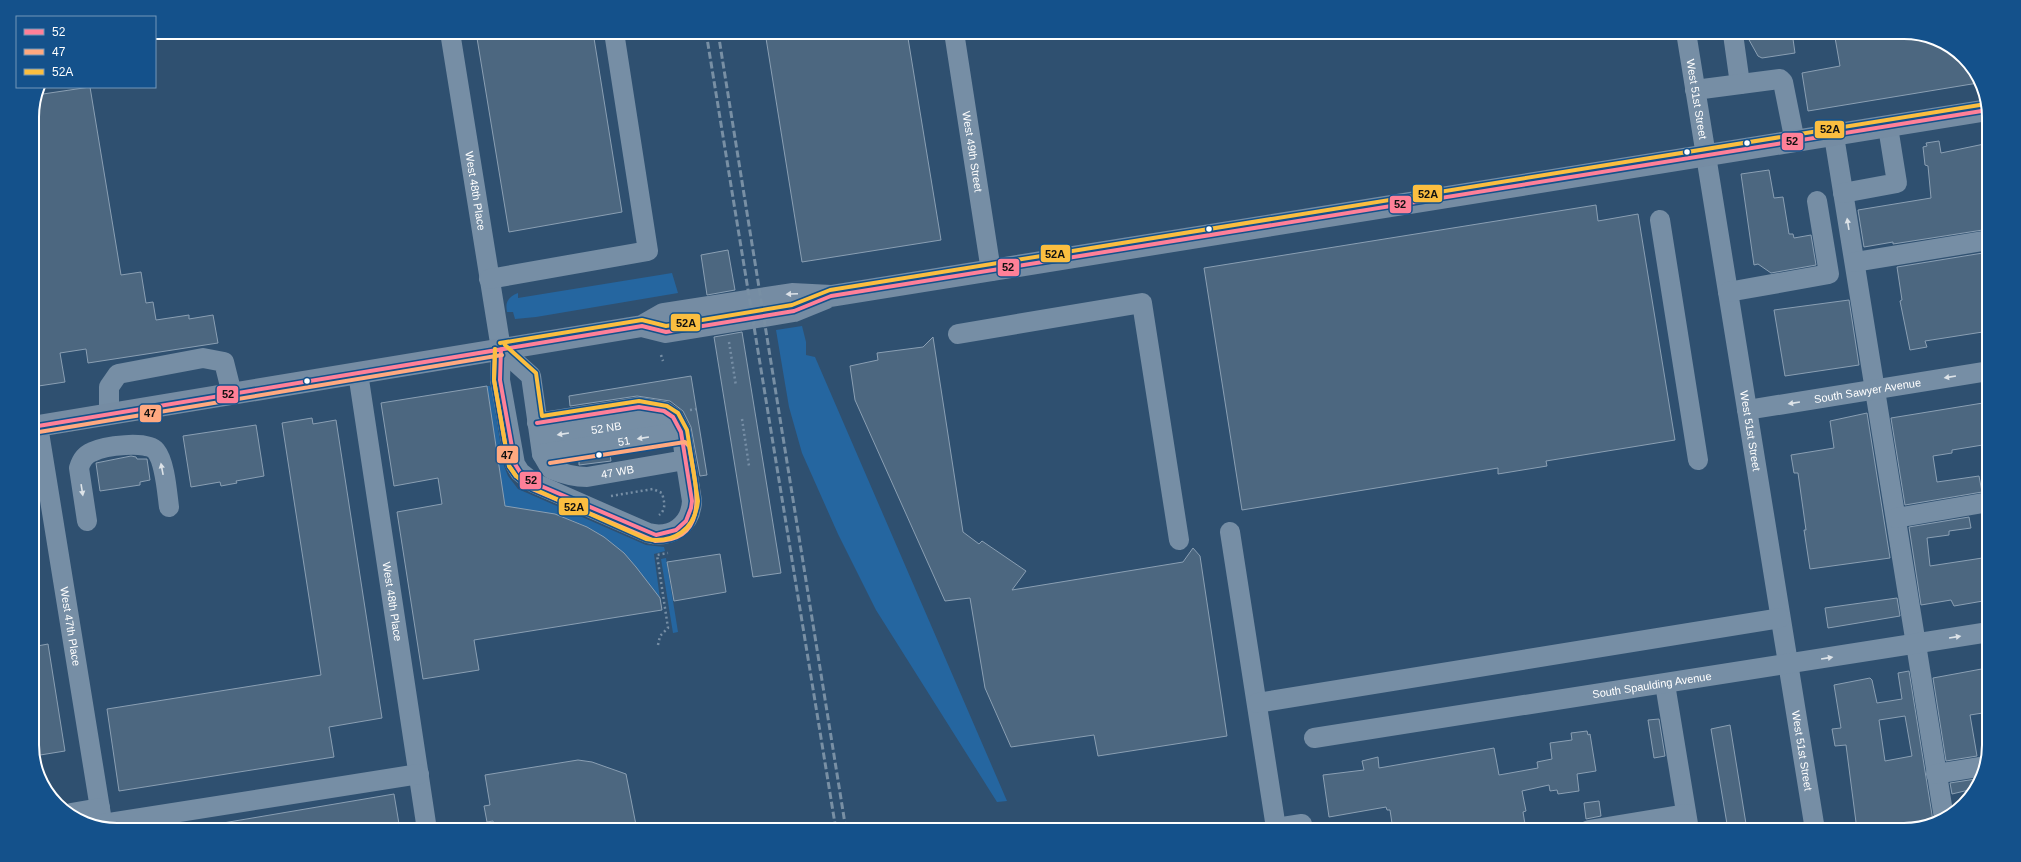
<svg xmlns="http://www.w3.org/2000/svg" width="2021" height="862" viewBox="0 0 2021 862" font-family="Helvetica,sans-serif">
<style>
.green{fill:#2566a0}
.building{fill:#4c6780;stroke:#8a9fb3;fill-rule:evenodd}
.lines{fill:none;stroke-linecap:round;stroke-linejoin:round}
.path{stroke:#768ea5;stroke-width:2.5;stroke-dasharray:2 3;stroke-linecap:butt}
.minor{stroke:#768ea5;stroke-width:20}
.major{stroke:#758ca3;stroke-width:22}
.rail{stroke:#788fa4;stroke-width:3;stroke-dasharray:7 3;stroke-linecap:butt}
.bus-1-casing{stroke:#14518b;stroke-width:7}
.bus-2-casing{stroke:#14518b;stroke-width:7}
.bus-3-casing{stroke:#14518b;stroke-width:7}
.bus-1{stroke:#ff8098;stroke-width:4}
.bus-2{stroke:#ffa980;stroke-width:4}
.bus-3{stroke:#fbbe40;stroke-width:4}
.oneway{fill:#dde3e8}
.oneway2{fill:#dce2e8}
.bus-dot{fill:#fff;stroke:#14518b;stroke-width:1.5}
.labels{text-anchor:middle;stroke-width:3.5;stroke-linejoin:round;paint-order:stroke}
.street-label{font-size:11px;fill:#fff;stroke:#14518b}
.rim{fill:none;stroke:#fff;stroke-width:2}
.line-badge{stroke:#14518b;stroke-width:1.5}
.pale-badge-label{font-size:11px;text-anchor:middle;font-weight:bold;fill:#111}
</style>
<rect width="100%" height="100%" fill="#2f5070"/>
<!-- green -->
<path class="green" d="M672 273 678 293 536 317 515 319 513 312H507C505 302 508 297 518 293V298Z
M802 326 806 342V355L815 357 1007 801 997 802 876 610 838 534 802 453 789 407 776 330Z
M487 386H490L492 391 504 466 508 476 518 489 646 545 664 547 665 551 654 554 660 599C614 534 585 515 505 507Z
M666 558 678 632 673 633 661 559Z"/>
<!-- building -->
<path class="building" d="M476 32H593L622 212 509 232Z
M765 32H907L941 240 802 262Z
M1753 32H1792L1795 53 1762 58 1758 56 1748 38 1753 37Z
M1834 32H1904L1936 38 1971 66 1978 83 1808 111 1802 73 1840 66Z
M90 87 121 275 141 272 146 303 153 302 156 320 189 315V319L213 315 218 343 88 363 86 349 60 353 65 382 32 387V112L34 105 43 94Z
M1939 141 1941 153 1989 143V229L1893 244V242L1864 247 1858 210 1931 198 1928 166 1925 165 1923 147 1927 146 1926 143Z
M1769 170 1774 198 1783 197 1789 234H1793L1794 238 1811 235 1816 265 1771 273 1758 264 1754 265 1741 174Z
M1596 205 1598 221 1638 214 1675 440 1546 461 1547 466 1498 474V468L1242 510 1204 268Z
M728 250 735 290 707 295 701 255Z
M1989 252V331L1925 341 1927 347 1910 350 1900 301 1902 300 1897 267Z
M1849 300 1859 365 1785 376 1774 310Z
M742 332 781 573 753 577 714 337Z
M933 337 963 532 979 544 982 541 1026 571 1012 590 1183 562 1193 548 1200 556 1227 736 1098 756 1094 735 1011 747 985 688 970 598 945 601 855 400 850 366 878 360 877 353 923 347Z
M691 376 707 475 700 476 691 427 683 411 670 401 637 396 570 406 569 396Z
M487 386 505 506 555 514 587 527 604 537 624 553 636 567 660 598 662 610 474 640 479 670 423 679 397 512 442 504 438 478 394 486 381 403Z
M1989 402V444L1952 450V453L1933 456 1937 482 1979 476 1982 492 1905 505 1891 418Z
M1867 413 1890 558 1810 569 1804 530H1806L1798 473H1794L1791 455 1834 448 1830 421Z
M312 418 313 424 336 420 382 718 329 727 334 757 119 791 107 709 321 675 282 423Z
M256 425 264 476 236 481 237 483 221 486 220 482 191 487 183 436Z
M610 455 611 461 579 465V460Z
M131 456 136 457 137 459H147L150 480 140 482V485L100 491 96 463Z
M1969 517 1971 528 1949 531V535L1927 538 1930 566 1989 557V600L1954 606 1951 600 1921 605 1909 527Z
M720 554 726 592 674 601 667 562Z
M1897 598 1900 616 1828 628 1825 608Z
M48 644 65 751 34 756 32 750V647Z
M1987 668 1989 712 1970 715 1977 756 1946 761 1933 678Z
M1909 671 1933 821 1904 830H1857L1846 745 1835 746 1832 729 1841 728 1834 685 1870 678 1872 680 1877 703 1902 699 1898 673ZM1905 716 1912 756 1885 761 1879 720Z
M1659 719 1665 756 1654 758 1648 720Z
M1730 725 1747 830H1728L1711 729Z
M1587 731 1588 735 1590 734 1596 771 1577 774 1579 791 1558 794 1557 790 1550 791 1549 785 1522 791 1526 811 1523 812 1526 830H1393L1390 810H1387L1386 807 1329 817 1323 775 1364 770 1362 761 1378 757 1379 768 1494 748 1499 775 1538 768 1537 762 1552 759 1550 743 1572 740 1571 733Z
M578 760 592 762 626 774 637 830H495L493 821 487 822 484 806 490 805 485 775Z
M1982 778 1973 789 1952 794 1950 783Z
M394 794 400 830H224L223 823Z
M1599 801 1601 816 1586 819 1584 803Z"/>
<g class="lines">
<!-- path -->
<path class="path" d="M729 342 736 386
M661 355 663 361
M690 410 696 409
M742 419 749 466
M611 496 653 489 662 493C664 501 667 509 659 515
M658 645 660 636 668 628 657 555 668 553"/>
<!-- minor -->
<g class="minor">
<path id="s1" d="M450 32 501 349 500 380 515 464 520 472 534 483 648 533C671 539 691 525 692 501L681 432 673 417 664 411 639 407 537 423"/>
<path id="s2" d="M954 32 991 271"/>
<path id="s3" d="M1686 32 1815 830"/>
<path d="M1733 34 1740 84"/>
<path d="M1695 90 1780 79 1783 82 1795 142"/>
<path d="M1834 136 1944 818"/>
<path d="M1843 193 1897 183 1888 127"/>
<path d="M1660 220 1698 460"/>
<path d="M1855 262 1989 240"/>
<path d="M489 279 648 251 614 32"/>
<path d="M1728 292 1829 274 1817 201"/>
<path d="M958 334 1142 303 1179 540"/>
<path d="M501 349 531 376 542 454 549 466"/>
<path id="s4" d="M358 373 427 830"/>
<path id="s5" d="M1747 410 1989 371"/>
<path d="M109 414V387L118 374 203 358 224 362 232 394"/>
<path id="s6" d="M38 426 103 827"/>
<path id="s7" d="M540 438 669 418"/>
<path id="s8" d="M542 454 681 432"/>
<path id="s9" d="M551 469C563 474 573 477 587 477L685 460"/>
<path d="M1896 518 1989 502"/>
<path d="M87 521 79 468C81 461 84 455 92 452 104 446 147 440 156 451 165 462 167 492 169 507"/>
<path d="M1230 532 1276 828 1302 824 1303 830"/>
<path d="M1665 684 1689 830"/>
<path d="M1257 703 1780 618"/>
<path id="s10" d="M1314 738 1989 632"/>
<path d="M1936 774 1985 766"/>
<path d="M71 813 100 808"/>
<path d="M103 824 419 774"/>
<path d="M1589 830 1686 814"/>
</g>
<!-- major -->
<path class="major" d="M642 326 666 332 794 311 826 298
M32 427 642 326 663 314 792 294 831 296 1988 110"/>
<!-- rail -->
<path class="rail" d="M706 32 836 830
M718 32 846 830"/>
<!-- bus-1 casing -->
<g class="bus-1-casing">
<path id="bus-1" d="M501 349 500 380 515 464 520 472 534 483 656 535 676 530 686 521 691 508 692 501 681 432 673 417 664 411 639 407 537 423
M32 427 642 326 666 332 794 311 831 296 1988 110"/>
</g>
<!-- bus-2 casing -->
<g class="bus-2-casing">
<path id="bus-2" d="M495 349 494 380 509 466 516 476 532 489 655 541C713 541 695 483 689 446L685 442 550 463
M33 433 502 355"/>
</g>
<!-- bus-3 casing -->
<g class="bus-3-casing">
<path id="bus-3" d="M500 343 642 320 666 326 792 305 830 290 1986 104
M495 349 494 380 509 466 516 476 532 488 646 539C674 544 695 529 698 501L687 430 678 413 667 406 639 401 542 416 536 373 505 345"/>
</g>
<!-- bus-1 -->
<use href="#bus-1" class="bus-1"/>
<!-- bus-2 -->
<use href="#bus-2" class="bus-2"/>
<!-- bus-3 -->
<use href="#bus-3" class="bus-3"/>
</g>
<!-- one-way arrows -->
<defs><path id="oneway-solid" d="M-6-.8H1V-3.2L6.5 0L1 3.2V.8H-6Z"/></defs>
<g class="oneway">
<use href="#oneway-solid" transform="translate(1848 224) rotate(-99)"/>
<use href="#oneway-solid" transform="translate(1950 377) rotate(171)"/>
<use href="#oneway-solid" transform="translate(1794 403) rotate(171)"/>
<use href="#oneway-solid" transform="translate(563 434) rotate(171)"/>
<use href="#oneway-solid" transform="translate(643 438) rotate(171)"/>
<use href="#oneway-solid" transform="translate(162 469) rotate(-101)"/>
<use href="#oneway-solid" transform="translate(82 490) rotate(81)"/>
<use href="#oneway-solid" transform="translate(1955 637) rotate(-9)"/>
<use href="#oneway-solid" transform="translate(1827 658) rotate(-9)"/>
</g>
<use class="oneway2" href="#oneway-solid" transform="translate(792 294) rotate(177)"/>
<!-- markers -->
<g class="bus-dot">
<circle cx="1747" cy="143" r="3.5"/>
<circle cx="1687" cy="152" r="3.5"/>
<circle cx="1209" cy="229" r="3.5"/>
<circle cx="307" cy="381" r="3.5"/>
<circle cx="599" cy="455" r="3.5"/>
</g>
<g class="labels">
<!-- street labels -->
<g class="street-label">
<text dy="4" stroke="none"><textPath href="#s3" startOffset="68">West 51st Street</textPath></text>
<text dy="4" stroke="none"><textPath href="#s2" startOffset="121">West 49th Street</textPath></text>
<text dy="4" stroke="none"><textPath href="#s1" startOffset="161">West 48th Place</textPath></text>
<text dy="4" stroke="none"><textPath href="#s5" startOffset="122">South Sawyer Avenue</textPath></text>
<text dy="4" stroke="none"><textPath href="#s7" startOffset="67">52 NB</textPath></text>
<text dy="4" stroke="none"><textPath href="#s3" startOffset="404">West 51st Street</textPath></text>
<text dy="4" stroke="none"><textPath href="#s8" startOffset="83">51</textPath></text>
<text dy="4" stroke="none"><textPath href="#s9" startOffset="68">47 WB</textPath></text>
<text dy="4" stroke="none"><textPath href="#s4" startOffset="231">West 48th Place</textPath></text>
<text dy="4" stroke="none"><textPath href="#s6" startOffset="203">West 47th Place</textPath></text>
<text dy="4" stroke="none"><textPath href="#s10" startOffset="342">South Spaulding Avenue</textPath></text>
<text dy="4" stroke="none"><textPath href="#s3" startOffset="728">West 51st Street</textPath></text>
</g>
</g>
<!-- crop -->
<path d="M0 0H2021V862H0ZM117 39H1904A78 78 0 0 1 1982 117V745A78 78 0 0 1 1904 823H117A78 78 0 0 1 39 745V117A78 78 0 0 1 117 39Z" fill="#14518b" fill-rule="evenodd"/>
<path class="rim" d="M117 39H1904A78 78 0 0 1 1982 117V745A78 78 0 0 1 1904 823H117A78 78 0 0 1 39 745V117A78 78 0 0 1 117 39Z"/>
<g class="line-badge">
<rect x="1814" y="120" width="31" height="19" rx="4" fill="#fbbe40"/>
<rect x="1781" y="132" width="23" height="19" rx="4" fill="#ff8098"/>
<rect x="1412" y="184" width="31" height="19" rx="4" fill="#fbbe40"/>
<rect x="1389" y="195" width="23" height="19" rx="4" fill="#ff8098"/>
<rect x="1040" y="244" width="31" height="19" rx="4" fill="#fbbe40"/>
<rect x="997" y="258" width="23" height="19" rx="4" fill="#ff8098"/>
<rect x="670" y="313" width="31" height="19" rx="4" fill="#fbbe40"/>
<rect x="216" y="385" width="23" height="19" rx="4" fill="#ff8098"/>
<rect x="139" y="404" width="23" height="19" rx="4" fill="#ffa980"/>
<rect x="496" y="445" width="23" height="19" rx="4" fill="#ffa980"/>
<rect x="519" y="471" width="23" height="19" rx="4" fill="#ff8098"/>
<rect x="558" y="497" width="31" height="19" rx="4" fill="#fbbe40"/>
</g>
<g class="pale-badge-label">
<text x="1830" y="133">52A</text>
<text x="1792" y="145">52</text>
<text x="1428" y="198">52A</text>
<text x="1400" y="208">52</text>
<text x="1055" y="258">52A</text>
<text x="1008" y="271">52</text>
<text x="686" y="327">52A</text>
<text x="228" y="398">52</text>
<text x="150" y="417">47</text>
<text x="507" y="459">47</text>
<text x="531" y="484">52</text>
<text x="574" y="511">52A</text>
</g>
<!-- legend -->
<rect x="16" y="16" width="140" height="72" fill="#14518b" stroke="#7297b9"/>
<rect x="24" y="29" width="20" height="6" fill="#ff8098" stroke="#7297b9"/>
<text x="52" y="36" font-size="12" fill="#ffffff">52</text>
<rect x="24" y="49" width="20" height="6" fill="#ffa980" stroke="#7297b9"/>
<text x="52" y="56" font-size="12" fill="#ffffff">47</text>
<rect x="24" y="69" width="20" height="6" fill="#fbbe40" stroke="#7297b9"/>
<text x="52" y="76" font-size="12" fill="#ffffff">52A</text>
</svg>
